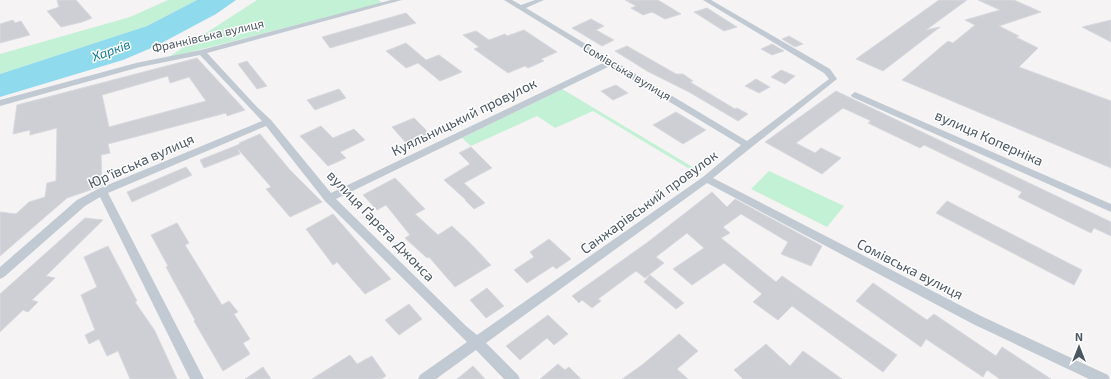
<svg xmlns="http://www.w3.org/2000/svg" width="1111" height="379" viewBox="0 0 1111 379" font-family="'Exo 2',sans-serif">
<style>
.green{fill:#c3f1d5}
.water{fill:#90daee}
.building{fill:#cdcfd5;stroke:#d7d9de;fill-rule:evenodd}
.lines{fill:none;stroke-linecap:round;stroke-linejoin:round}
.minor{fill:#c1cad2;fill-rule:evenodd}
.labels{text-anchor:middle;stroke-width:3;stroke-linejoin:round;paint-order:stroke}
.far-street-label{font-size:12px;fill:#4a5661;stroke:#fff}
.far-water-label{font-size:13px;font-style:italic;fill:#0c7c9b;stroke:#fff}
.street-label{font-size:14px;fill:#4a5661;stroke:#fff}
</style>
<rect width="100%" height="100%" fill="#f5f3f3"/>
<!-- green -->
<path class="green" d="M168 0H197L147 26 0 74V54L130 17Z
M257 0H379L382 3 167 58Z
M562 89 696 169 693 171 593 111 555 128 537 116 471 146 462 138Z
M769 171 844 206 827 227 751 189Z"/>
<!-- water -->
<path class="water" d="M197 0H236L216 14 156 46 123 60 0 97V74L147 26Z"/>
<!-- building -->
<path class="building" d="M57 0H76L92 18 82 22 61 27 47 11 59 7Z
M625 0H658L681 14 665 19 652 12 643 15 631 8 636 6Z
M939 0H967L926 30 940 27 883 71 856 59Z
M978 0H1014L1041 12 999 26 1019 36 1016 37 1038 48 1019 67 1111 101V168L902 80 948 41 953 43 975 25 965 20 1000 10Z
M707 8 737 27 724 31 694 12Z
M406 13 416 23 330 48 322 37Z
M591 19 604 26 596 30 614 40 602 46 572 28Z
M13 20 15 23 21 21 30 35 0 43V24Z
M1111 20V42L1082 27Z
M524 30 557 52 541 59 544 61 528 68 525 66 508 73 474 49 479 47 463 35 476 31 489 40 505 34 507 36Z
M789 36 803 44 795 47 782 39Z
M406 43 426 60 439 55 462 72 440 81 418 63 406 68 386 51Z
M772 44 784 51 772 55 761 49Z
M627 46 676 74H683L693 81 690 82 735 109 737 108 748 114 738 121 689 92 647 71 615 51Z
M197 58 245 110 227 116 226 113 108 144 110 153 101 155 102 186 67 198 0 256V212L16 214 29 202 45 197 47 183 56 181 57 128 30 135V130L13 134 17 105ZM168 76 170 83 189 77 206 101 109 127 102 95Z
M247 61 267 86 257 89 238 64Z
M781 70 795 76 785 84 771 77Z
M756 79 770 87 759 93 745 86Z
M616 85 628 93 613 100 601 91Z
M339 89 346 98 315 110 307 100Z
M836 91 1111 222V236L1094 228 1091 233 1018 197 1022 192 924 145 920 148 868 123 871 121 843 108 796 143 815 153 821 148 841 158 822 174 765 142Z
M676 112 706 130 683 144 653 125Z
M414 118 430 134 407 144 392 127Z
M321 126 333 138 354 129 365 140 340 152 346 158 328 166 300 136Z
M260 134 290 170 322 202 290 217 266 189 271 187 238 149 240 154 204 168 200 160 240 144 239 143Z
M471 147 492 168 464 183 485 203 474 209 465 200H466L444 180 470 164 459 153Z
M186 167 192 175 132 202 127 192Z
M395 178 425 209 415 214 438 235 452 226 470 243 491 265 455 287 429 257 427 258 405 238 410 235 386 205 377 210 363 195Z
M712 192 727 207 735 199 822 246 811 266 781 254 788 242 741 214 723 227 730 233 721 238 776 282 782 276 897 355 883 372 792 306 778 320 753 302 762 294 724 263 692 285 673 269 704 248 687 233 656 257 664 263 645 278 636 271 598 299 601 301 592 308 582 300 579 303 572 296 648 242Z
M947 201 1082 270 1074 285 936 213Z
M333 214 368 254 391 279 365 294 337 262 333 265 306 229Z
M85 218 103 220 46 276 55 278 32 300 38 302 28 312 23 310 0 332V294Z
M177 223 189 243 185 245 222 305 229 301 238 312 234 314 250 339 243 343 250 354 223 371 194 321 195 320 166 267 168 266 151 235Z
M549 239 571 259 556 269 553 266 527 283 514 270 534 257 530 252Z
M108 246 137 301 135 302 155 331 177 379H130L118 351 107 356 99 339 89 344 85 335 95 330 81 295 97 287 84 257Z
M650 275 684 303 676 309 644 282Z
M873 283 927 320 934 314 996 356 1002 347 1051 379H1000L987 370 983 377 926 339 921 347 856 301Z
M487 288 504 306 486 318 470 300Z
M409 304 422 319 399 335 385 320Z
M548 315 568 334 554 345 547 338 520 360 506 346Z
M679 334 698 351 677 369 688 379H622L642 365Z
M766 344 790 366 803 351 842 379H743L734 370Z
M350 355 357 364 372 356 386 376 381 379H312Z
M558 364 565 370 569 367 581 379H540Z
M473 366 485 379H457Z
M263 367 271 379H245Z"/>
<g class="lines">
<!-- minor -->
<path class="minor" d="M391 0H402L207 53 256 106 271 120 331 193 605 62 504 0H512L521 5 535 0H544L526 8 747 141 829 79 824 73 703 0H711L830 69 837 79 713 178 981 316 1108 375 1110 379H1089L973 324 707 183 486 343 518 375 520 379H504L476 350 436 379H418L420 375 467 342 325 201 266 126 108 193 204 379H190L100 197 85 206 4 277 0 279V267L77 200 98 189 262 121 200 55 140 67 0 106V100L136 63 201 50ZM610 66 741 145 703 177 477 335 466 326 336 199Z
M855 92 1111 204V212L852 97 851 95Z"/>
</g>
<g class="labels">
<!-- far-street labels -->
<g class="far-street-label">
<text transform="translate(208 36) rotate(-13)" y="4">Франківська вулиця</text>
<text transform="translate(627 72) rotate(31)" y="4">Сомівська вулиця</text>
</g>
<!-- far-water labels -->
<g class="far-water-label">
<text transform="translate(111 50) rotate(-20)" y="5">Харків</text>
</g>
<!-- street labels -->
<g class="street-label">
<text transform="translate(464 117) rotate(-26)" y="5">Куяльницький провулок</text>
<text transform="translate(989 138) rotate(24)" y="5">вулиця Коперніка</text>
<text transform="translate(141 161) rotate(-24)" y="5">Юр’ївська вулиця</text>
<text transform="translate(649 202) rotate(-36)" y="5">Санжарівський провулок</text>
<text transform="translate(381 226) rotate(46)" y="5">вулиця Ґарета Джонса</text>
<text transform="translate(910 269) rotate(27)" y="5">Сомівська вулиця</text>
</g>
</g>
<!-- north arrow -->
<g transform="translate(1079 347)" stroke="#ffffff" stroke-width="3" paint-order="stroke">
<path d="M0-3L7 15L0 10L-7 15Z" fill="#4a5661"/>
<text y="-6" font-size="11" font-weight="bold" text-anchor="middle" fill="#4a5661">N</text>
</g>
</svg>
